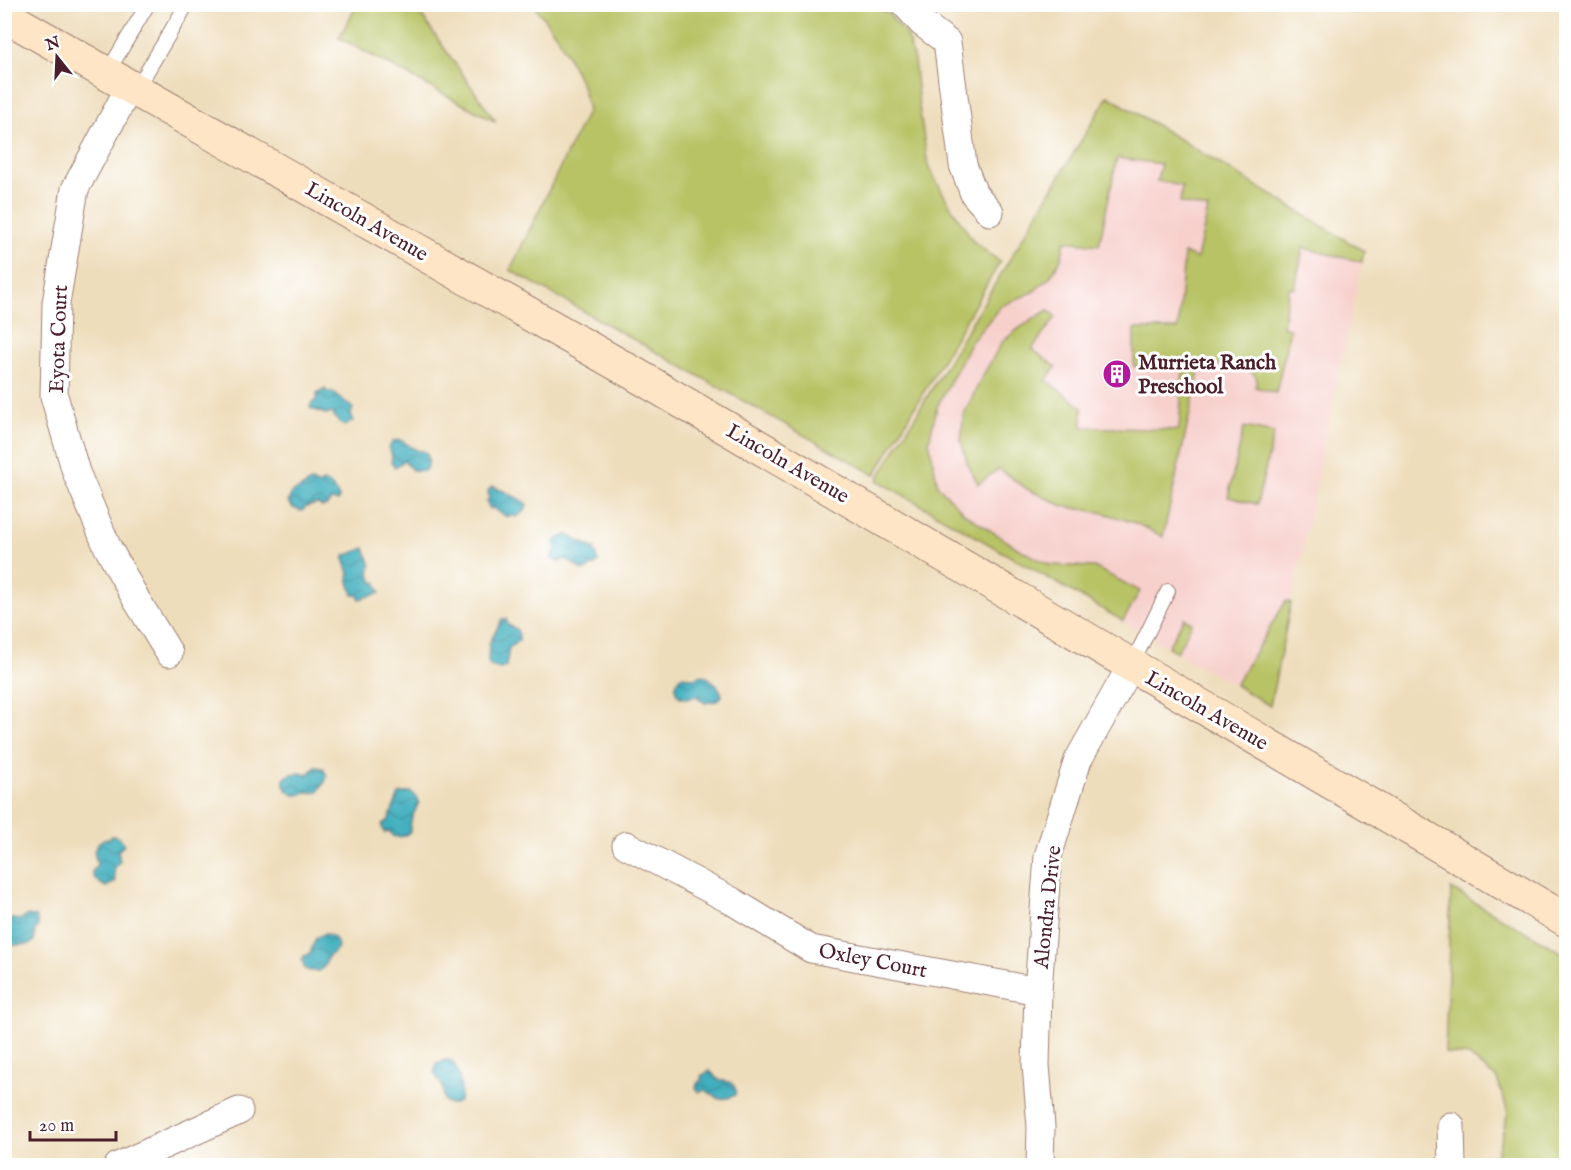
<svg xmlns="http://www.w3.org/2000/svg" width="1571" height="1170" viewBox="0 0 1571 1170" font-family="'IM FELL English',serif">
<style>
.built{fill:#f7d0cc}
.grass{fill:#b7c365;stroke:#807148;stroke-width:1.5}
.water{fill:url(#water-waves);stroke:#466774;stroke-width:1.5}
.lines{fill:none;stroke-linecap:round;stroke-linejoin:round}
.lane-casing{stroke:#9c7e73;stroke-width:16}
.street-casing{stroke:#9c7e73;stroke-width:29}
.secondary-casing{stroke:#9c7e73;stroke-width:35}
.lane{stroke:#fff;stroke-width:14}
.street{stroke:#fff;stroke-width:27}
.secondary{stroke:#fde5c5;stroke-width:33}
.labels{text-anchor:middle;stroke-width:6;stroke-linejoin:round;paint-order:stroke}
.street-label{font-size:21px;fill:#4a1f2b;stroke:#fff}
.poi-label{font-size:21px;font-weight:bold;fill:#4a1f2b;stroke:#fff;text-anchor:start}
</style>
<defs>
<pattern id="water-waves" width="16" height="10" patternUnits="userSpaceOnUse" patternTransform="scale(1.5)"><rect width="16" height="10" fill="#41afbe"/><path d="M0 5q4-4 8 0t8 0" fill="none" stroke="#388e9b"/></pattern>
</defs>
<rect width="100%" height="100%" fill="#fff"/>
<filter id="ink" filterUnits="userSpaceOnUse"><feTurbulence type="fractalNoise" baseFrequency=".0167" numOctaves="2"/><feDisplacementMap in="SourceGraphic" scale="12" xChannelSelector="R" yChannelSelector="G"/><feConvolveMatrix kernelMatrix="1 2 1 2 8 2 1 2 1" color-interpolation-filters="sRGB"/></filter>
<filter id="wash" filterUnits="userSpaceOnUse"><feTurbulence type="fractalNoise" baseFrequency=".008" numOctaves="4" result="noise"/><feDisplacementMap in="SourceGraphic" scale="24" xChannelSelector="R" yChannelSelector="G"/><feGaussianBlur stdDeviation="1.35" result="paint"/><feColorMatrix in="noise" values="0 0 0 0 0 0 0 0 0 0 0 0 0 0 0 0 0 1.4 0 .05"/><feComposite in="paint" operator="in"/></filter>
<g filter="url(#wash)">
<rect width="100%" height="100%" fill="#edb"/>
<!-- built -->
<path class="built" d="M1108 96 1364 251 1270 706 877 480Z"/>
<!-- grass -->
<path class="grass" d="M357 5H414L496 122 339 38Z
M534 5H871L889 14 907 36 914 60 919 106 928 166 948 202 974 242 1000 262 875 475 510 270 588 110 582 85 559 39Z
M1108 96 1364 251 1362 262 1303 248 1295 288 1289 287 1283 326 1290 329 1276 393 1255 387 1257 380C1256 377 1254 374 1252 372 1241 361 1214 364 1200 367L1163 537 1138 524 1104 513 1063 506 1027 489 999 469 978 484 968 465 961 440 964 414 982 377 1002 342 1018 329 1048 310 1056 317 1032 349 1056 367 1046 380 1082 407V427L1179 430 1183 368 1134 367V329H1178L1184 253 1197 259 1208 209 1180 203 1182 186 1157 181 1161 164 1117 158 1099 245 1065 241 1061 259 1050 277 1033 292 1001 306 971 342 937 407 929 441 938 486 965 514 1019 549 1050 565 1094 567 1140 591 1123 621 877 480Z
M1244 427 1274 433 1257 504 1228 497Z
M1286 601 1291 603 1270 706 1235 685Z
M1184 618 1192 623 1177 652 1168 647Z
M1451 889 1566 955V1165H1494L1508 1112 1497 1079 1469 1056 1445 1053Z"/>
<!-- water -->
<path class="water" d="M325 389 327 392H333C339 399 348 402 353 409L351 413 353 421 345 426 339 423 332 413 325 414 310 408 311 404 317 399V394Z
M400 440C408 443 414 452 423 451L427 454C429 461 430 466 424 471L412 470 404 461 395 467 391 462 392 456 389 448 393 441Z
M311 482 318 485 323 482 329 484C332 487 338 494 339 498L337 501 331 500 327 506 322 507 318 504 306 507 302 511 293 508 288 502 292 492C300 491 304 485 311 482Z
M492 486 496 487 500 490H502L525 502 527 504 525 511 516 517 511 515 507 517 496 510 494 507 490 509 486 501 489 499 488 491Z
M567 535 595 549 594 552 597 554 596 556 598 562 594 566 589 567 588 570 585 569 584 571 564 558 561 562 560 560 558 562 551 558 556 549C552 539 558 539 567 535Z
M365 548 371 566 369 571 373 583 376 582 380 593 360 599 357 595H353L348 578 349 573 344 559V556Z
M502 619H506L508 625C515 628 520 630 519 640L509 648 506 667 500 669 490 666 488 661 489 644Z
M703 675C711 679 720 686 722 696L717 701 705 703 696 696C693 696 689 698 686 698 672 697 673 682 683 676L693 678Z
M316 767 323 768 327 776 325 782 317 792C314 793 311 792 308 792 304 792 301 795 298 795 284 796 271 769 307 774Z
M411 792 416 796 419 802C415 812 409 821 410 832 404 837 400 838 392 836L390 831 385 833 382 828V824L388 821 399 794Z
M112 836C119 836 122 839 124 845L118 851 120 861 114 869 115 882 106 887C100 884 93 880 92 872L97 865 94 851 99 842 104 839H109Z
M28 915 36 917C39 924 39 927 34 932 38 949 23 943 14 945 11 946 8 947 5 948V920L7 918 20 920Z
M326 934C334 936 337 939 338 948L327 958C326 971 315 974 305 969L302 961 304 956 310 953C315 942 313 936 326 934Z
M445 1060 452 1061C460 1072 462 1088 460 1101L454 1104H448L444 1100C443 1097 444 1093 443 1089 441 1077 432 1080 436 1064Z
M710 1071 719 1080 732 1083 736 1090 735 1095 728 1098 719 1099C714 1094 710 1094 705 1090L698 1092 696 1087 698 1082 702 1081 701 1076Z"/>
</g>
<g filter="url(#ink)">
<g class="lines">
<!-- lane casing -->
<g class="lane-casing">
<path id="lane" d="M107 73 148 4
M136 90 187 4
M1131 666 1168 591"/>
</g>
<!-- street casing -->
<g class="street-casing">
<path id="street" d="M905 4 922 23 947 42 963 165 974 194 990 212
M130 86 75 189 56 303 54 396 76 472 107 546 136 599 169 653
M626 845 732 901 811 949 1038 991
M1451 1126 1452 1166
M118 1166 239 1111
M1040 1166 1041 1127 1036 1065 1038 991 1048 856 1078 760 1131 666"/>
</g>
<!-- secondary casing -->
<g class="secondary-casing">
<path id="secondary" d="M4 15 633 373 1566 920"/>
</g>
<!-- lane -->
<use href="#lane" class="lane"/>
<!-- street -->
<use href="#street" class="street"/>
<!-- secondary -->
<use href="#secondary" class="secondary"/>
</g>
</g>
<!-- icons -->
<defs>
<g id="building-disc" transform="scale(1.5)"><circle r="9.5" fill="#b5179e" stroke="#fff"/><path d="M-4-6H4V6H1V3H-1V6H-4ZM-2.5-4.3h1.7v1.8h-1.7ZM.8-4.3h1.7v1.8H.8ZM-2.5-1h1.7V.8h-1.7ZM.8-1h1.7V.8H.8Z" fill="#fff"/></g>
</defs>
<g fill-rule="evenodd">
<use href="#building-disc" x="1117" y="374"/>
</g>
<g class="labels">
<!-- street labels -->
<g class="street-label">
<text transform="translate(367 221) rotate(30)" y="7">Lincoln Avenue</text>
<text transform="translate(58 339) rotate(-88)" y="7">Eyota Court</text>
<text transform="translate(788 463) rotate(30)" y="7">Lincoln Avenue</text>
<text transform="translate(1207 710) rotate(30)" y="7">Lincoln Avenue</text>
<text transform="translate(1047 907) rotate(-84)" y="7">Alondra Drive</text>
<text transform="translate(873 960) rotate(11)" y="7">Oxley Court</text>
</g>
<!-- poi labels -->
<g class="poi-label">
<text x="1138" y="369">Murrieta Ranch<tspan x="1138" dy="24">Preschool</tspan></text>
</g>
</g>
<!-- margin -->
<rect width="1571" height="1170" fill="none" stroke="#fff" stroke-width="24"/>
<!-- north arrow -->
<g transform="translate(57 57) rotate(342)" stroke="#ffffff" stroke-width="4.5" paint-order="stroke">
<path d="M0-4.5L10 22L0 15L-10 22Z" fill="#4a1f2b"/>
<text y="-9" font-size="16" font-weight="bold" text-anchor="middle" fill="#4a1f2b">N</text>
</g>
<!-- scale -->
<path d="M30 1131v9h86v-9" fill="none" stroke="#4a1f2b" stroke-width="3"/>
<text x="39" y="1131" font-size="18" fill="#4a1f2b" stroke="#ffffff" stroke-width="4.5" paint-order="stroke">20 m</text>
</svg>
